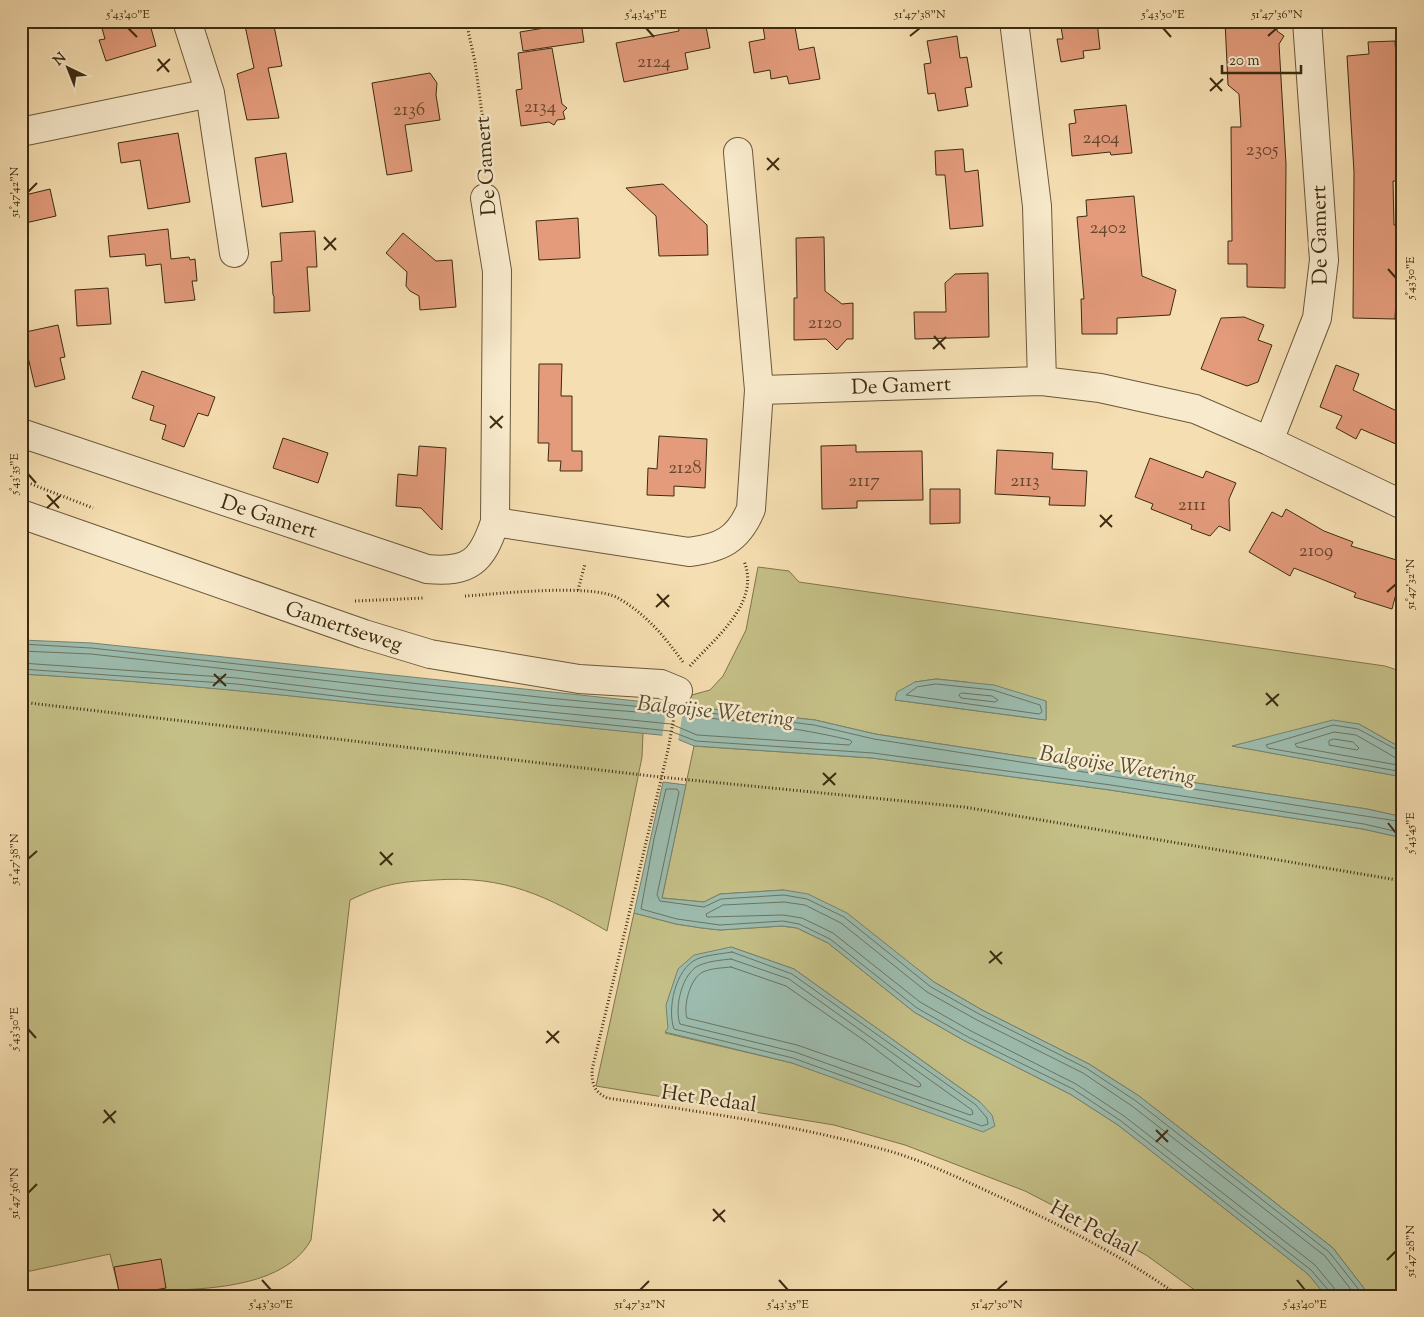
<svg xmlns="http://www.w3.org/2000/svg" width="1424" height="1317" viewBox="0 0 1424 1317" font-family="'Sorts Mill Goudy',serif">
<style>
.green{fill:#c4bf86;stroke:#80754c;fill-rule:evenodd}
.water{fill:#9cbcaf;stroke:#768270}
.pier{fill:#f5deb1}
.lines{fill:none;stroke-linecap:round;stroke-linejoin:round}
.shore{stroke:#6c7460;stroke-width:1}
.building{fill:#e39b7b;stroke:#3c2b11}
.street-casing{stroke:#6a5839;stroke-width:30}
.path{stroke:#3c2b11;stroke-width:3;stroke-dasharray:1 2.5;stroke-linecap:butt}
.street{stroke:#f8eacc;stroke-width:28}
.ticks{fill:none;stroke:#3c2b11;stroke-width:2}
.labels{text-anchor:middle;stroke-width:5;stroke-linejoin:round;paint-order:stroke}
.number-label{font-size:19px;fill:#66472c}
.street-label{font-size:21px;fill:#3c2b11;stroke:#f8eacc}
.water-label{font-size:22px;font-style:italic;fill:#544f38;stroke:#f8eacc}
.neatline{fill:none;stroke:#3c2b11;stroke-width:2}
.ticks-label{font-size:12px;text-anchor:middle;fill:#3c2b11}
</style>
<rect width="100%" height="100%" fill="#f5deb1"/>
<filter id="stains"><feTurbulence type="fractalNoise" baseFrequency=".004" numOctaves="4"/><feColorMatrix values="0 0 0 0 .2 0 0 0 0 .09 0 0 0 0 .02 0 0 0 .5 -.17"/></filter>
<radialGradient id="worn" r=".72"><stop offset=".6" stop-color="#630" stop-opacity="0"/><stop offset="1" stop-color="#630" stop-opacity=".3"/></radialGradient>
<!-- green -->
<path class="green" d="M758 567 789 571 799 582 1385 666 1403 672V749L1359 724 1279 735 1233 746 1403 777V817L1367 809 875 734 815 720 675 705 677 699 710 690 723 676 746 630ZM936 679 966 682 1046 701V720L895 700 915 682Z
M21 674C229 685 436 713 643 733L642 757 607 931C546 896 506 875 434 880 397 882 384 884 350 900L311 1240C279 1297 175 1289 119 1291L110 1254 21 1273Z
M694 746 872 758 1110 790 1363 829 1403 838V1296H1370L1333 1248 1139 1096 1089 1064 982 1010 934 982 896 953 784 890 720 894 704 902 662 898Z
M634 913 676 924 702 928 720 930 782 926 797 928 828 943 914 1012 965 1041 1070 1094 1118 1125 1308 1274 1325 1294 1203 1296 1146 1255 1083 1221 1025 1191 905 1145 834 1125 596 1086ZM731 947 794 969 980 1102 887 1096 792 1063 665 1033Z"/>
<!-- water -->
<path class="water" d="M21 640 92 643 815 720 875 734 1367 809 1403 817V838L1363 829 1110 790 872 758 694 746 670 736C454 715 238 686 21 674Z
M936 679 994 685 1046 701V720L895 700 897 692 915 682Z
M1333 720 1359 724 1403 749V777L1232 746Z
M663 782 686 785 662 898 704 902 720 894 784 890 808 894 847 913 934 982 982 1010 1089 1064 1139 1096 1333 1248 1370 1296H1326L1308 1274 1118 1125 1070 1094 965 1041 914 1012 828 943 797 928 782 926 720 930 702 928 676 924 634 913Z
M731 947 794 969 980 1102 992 1115 995 1126 983 1132 792 1063 665 1032 668 1028 666 1005 678 969 694 955Z"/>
<!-- pier -->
<path class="pier" d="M668 702 684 705 678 742 662 737Z"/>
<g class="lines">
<!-- shore -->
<path class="shore" d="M21 644 91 648 548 698 750 717 814 725 874 739 1403 822
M21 651 91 654C244 670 396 690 549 705 649 714 752 717 850 740L852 742 849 745 697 735 671 724 377 695 237 678 21 663
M21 669 237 684 376 701 670 731 696 741 873 753 1111 785 1364 824 1403 833
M936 684 993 690 1040 705 1042 712 1039 714 906 695 917 687Z
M962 693 992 696 998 700 995 702 961 698 959 695Z
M1334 739 1353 742 1359 748 1357 750 1329 745V741Z
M1403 753 1358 729 1333 725 1266 745 1268 748 1403 772
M1403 759 1396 758 1356 735 1334 732 1295 744 1297 747 1403 766
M732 952 792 974 976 1105 987 1118 988 1124 982 1126 793 1058 674 1029C667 1009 675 969 697 959 706 955 721 954 732 952Z
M731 959 789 979 972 1110 973 1114 970 1115 795 1052 680 1024C674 1008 682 972 700 965 709 961 722 960 731 959Z
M731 967 786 986 865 1041 920 1083 921 1086 918 1087 797 1045 687 1018C683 1006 690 978 703 972 711 968 723 968 731 967Z
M1330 1296 1329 1291 1311 1270 1121 1121 1073 1089 968 1037 917 1008 830 939 799 924 783 921 720 925 677 919 641 909 654 839 666 789H677L679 792 657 895 660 901 704 907 721 899 784 895 807 899 844 917 931 987 979 1014 1086 1068 1136 1101 1329 1252 1364 1296
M1336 1296 1334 1288 1315 1265 1124 1116 1076 1084 971 1031 920 1002 833 933 802 918 783 915 707 917 706 914 723 905 784 902 805 905 841 923 927 992 977 1020 1083 1073 1132 1106 1325 1256 1356 1296"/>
</g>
<!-- building -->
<path class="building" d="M100 21H149L156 46 106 61 99 40 105 39Z
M244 21H273L282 66 268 68 279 118 247 120 237 74 254 68Z
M705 21 710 48 685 53 688 69 624 82 616 43 679 31 678 26Z
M762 21H794L799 50 814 47 820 79 789 84 787 76 771 79 770 70 754 73 749 42 765 39Z
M1086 21H1097L1100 49 1083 51 1084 58 1061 62 1057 39H1063L1061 27Z
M1225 21H1277V31L1284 36 1279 44 1286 164 1285 288 1247 287V264H1228V241H1232L1231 127H1241L1239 94 1228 85Z
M581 22 584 42 523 51 520 32Z
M957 36 960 58 967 57 972 87 965 88 968 106 938 111 935 93 928 94 924 64 931 63 927 41Z
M1395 41 1399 101H1403V181H1393L1394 225H1403V299H1396L1395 319 1353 318 1354 172 1347 56 1369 54 1368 42Z
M552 48 562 104 567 108 563 112 565 119 557 120 554 125 549 122 521 126 516 90 522 89 518 53Z
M430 73 437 83 436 95 440 120 405 125 412 171 387 175 372 83Z
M1126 105 1132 153 1111 155 1110 152 1072 156 1069 124 1076 123 1074 110Z
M178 133 190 202 148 209 140 160 121 163 118 143Z
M963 149 965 172 978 170 983 226 950 229 945 175H936L935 151Z
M286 153 293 202 262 207 255 158Z
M663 184 707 225 708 255 659 256 656 216 626 188Z
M50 189 56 216 21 224V196Z
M1134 196 1142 276 1176 290 1170 315 1117 318V334H1082L1081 299H1084L1077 217 1087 216 1086 200Z
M578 218 580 258 539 260 536 221Z
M168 229 171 259 189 257 190 260 195 259 197 281H192L195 300 165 303 161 264 146 266 145 254 110 257 108 236Z
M315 231 317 267H307L310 311 274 313V296L273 295 271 262 282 261 280 233Z
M403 233 436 261 452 260 456 307 420 310 419 296 410 291 406 286 407 272 386 253Z
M824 237 825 291 842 304 853 303V339H847L837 350 826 339 794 340V298H797L796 238Z
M988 273 989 337 915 339 914 312H946L945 283 955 274Z
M108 288 111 324 77 326 75 290Z
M1244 317 1264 325 1258 340 1272 345 1258 382 1247 386 1201 369 1221 318Z
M58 325 65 357 60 358 65 379 35 387 28 357 21 358V333Z
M539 364H562L561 396H572V451H582V471H560L561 461H548L549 443H538Z
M1336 365 1359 374 1353 390 1403 414V447L1361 429 1356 439 1336 428 1342 416 1320 407Z
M142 371 215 397 208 416 198 413 184 447 162 439 166 425 150 420 154 406 132 398Z
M659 436 707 439 705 488 674 486V496L647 495 648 468 657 469Z
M283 438 328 453 318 483 273 468Z
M856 445V452L922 451 923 500 857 501V508L822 509 821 446Z
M419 446 446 448 442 530 421 508 396 506 398 474 417 476Z
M997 450 1053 453 1052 469 1087 471 1085 506 1049 505 1050 497 995 494Z
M1150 458 1203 478 1206 471 1236 483 1229 499 1230 531 1219 526 1210 536 1191 529 1192 525 1151 509 1153 504 1135 497Z
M930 489H960V523L930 524Z
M1286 509 1324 531 1353 542 1351 546 1403 562V596L1396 594 1392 609 1354 597 1356 593 1294 568 1290 576 1249 552 1272 512 1282 517Z
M161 1259 166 1288 120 1296 114 1267Z"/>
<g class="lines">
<!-- street casing -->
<g class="street-casing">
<path id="street" d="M187 21 210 93 234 253
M1014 21 1037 206 1042 381
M21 132 210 93
M759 390 1042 381 1100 388 1195 409 1269 441 1403 505
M21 433 427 569C470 573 482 561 495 522L497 271 485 198
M1269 441 1317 318 1324 260 1307 21
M21 514 364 634 430 654 579 679 661 684 678 691
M495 522 689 552C721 548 738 540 751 509L759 390 738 152"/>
</g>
<!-- path -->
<path class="path" d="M466 21 475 62 486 143 483 172
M21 480 93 508
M578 590 585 564
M465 596C499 594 591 583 618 598 646 614 665 637 683 662
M355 601 424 598
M690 666C715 638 761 603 744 561
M21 702 660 777 964 807 1403 881
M674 717 668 750 592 1070C592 1085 594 1091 607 1098 702 1112 796 1125 889 1151 927 1162 965 1181 1000 1197 1062 1226 1123 1256 1179 1296"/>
<!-- street -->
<use href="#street" class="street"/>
</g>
<!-- ticks -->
<path class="ticks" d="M128 28 137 37M646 28 654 37M1163 28 1171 37M910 36 920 28M1268 36 1277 28M158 59 169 72M157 71 170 59M1210 78 1222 91M1210 91 1223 79M767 158 779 170M767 170 779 158M28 192 37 183M324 237 336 250M324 250 336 238M1388 269 1396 278M934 336 945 349M933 349 946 337M490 416 502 428M490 428 503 416M28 474 36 483M47 495 59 508M47 508 60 496M1100 515 1112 527M1100 527 1112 515M1387 592 1396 584M657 594 669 607M656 607 669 595M214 674 226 686M213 686 226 674M1266 693 1278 706M1266 705 1279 694M823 773 835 785M823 785 836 773M1388 823 1396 833M380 852 392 865M28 859 37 851M380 865 393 853M990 951 1002 964M989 963 1002 952M28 1029 36 1038M547 1031 559 1043M546 1043 559 1031M104 1110 115 1123M103 1123 116 1111M1156 1130 1168 1142M1156 1142 1168 1130M28 1193 37 1184M713 1209 725 1222M713 1221 725 1210M1387 1260 1396 1251M262 1280 271 1290M779 1280 788 1290M1297 1280 1305 1290M640 1290 649 1281M997 1290 1007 1281"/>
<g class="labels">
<!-- number labels -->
<g class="number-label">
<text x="654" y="67">2124</text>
<text x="540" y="112">2134</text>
<text x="409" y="115">2136</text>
<text x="1101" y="143">2404</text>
<text x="1262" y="155">2305</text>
<text x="1108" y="233">2402</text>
<text x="825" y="328">2120</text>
<text x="685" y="473">2128</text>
<text x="864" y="486">2117</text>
<text x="1025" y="486">2113</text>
<text x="1192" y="510">2111</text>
<text x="1316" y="556">2109</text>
</g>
<!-- street labels -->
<g class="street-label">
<text transform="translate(485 166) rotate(-94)" y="7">De Gamert</text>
<text transform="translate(1319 235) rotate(-91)" y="7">De Gamert</text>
<text transform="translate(901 385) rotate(-2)" y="7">De Gamert</text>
<text transform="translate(269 516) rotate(18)" y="7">De Gamert</text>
<text transform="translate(344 626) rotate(18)" y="7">Gamertseweg</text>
<text transform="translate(709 1098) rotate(8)" y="7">Het Pedaal</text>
<text transform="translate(1094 1228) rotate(28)" y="7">Het Pedaal</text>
</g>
<!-- water labels -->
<g class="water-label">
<text transform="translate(716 710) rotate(6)" y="8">Balgoijse Wetering</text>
<text transform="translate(1118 764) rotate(9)" y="8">Balgoijse Wetering</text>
</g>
</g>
<!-- margin -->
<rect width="1424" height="1317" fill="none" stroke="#f5deb1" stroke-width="55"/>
<!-- north arrow -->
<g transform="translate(68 68) rotate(317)" stroke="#f8eacc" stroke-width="4" paint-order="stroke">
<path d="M0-4L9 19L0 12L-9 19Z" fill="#3c2b11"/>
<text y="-8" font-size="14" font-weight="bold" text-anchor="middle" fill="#3c2b11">N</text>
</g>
<!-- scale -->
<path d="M1222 65v8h79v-8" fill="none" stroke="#3c2b11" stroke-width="2.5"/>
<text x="1229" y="65" font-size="15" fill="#3c2b11" stroke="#f8eacc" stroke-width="4" paint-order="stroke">20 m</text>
<rect x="28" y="28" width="1368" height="1262" class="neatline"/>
<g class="ticks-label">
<text x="128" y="18">5°43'40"E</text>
<text x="646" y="18">5°43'45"E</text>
<text x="920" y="18">51°47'38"N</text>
<text x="1163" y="18">5°43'50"E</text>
<text x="1277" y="18">51°47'36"N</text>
<text transform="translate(14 192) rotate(-90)" y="4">51°47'42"N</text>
<text transform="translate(1410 278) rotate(-90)" y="4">5°43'50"E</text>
<text transform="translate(14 474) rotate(-90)" y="4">5°43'35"E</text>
<text transform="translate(1410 584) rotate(-90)" y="4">51°47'32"N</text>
<text transform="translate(1410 833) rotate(-90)" y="4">5°43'45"E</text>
<text transform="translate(14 859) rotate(-90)" y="4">51°47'38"N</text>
<text transform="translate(14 1029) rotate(-90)" y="4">5°43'30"E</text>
<text transform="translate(14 1193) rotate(-90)" y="4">51°47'36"N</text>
<text transform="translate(1410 1251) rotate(-90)" y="4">51°47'28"N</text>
<text x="271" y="1308">5°43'30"E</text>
<text x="640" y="1308">51°47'32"N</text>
<text x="788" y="1308">5°43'35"E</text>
<text x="997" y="1308">51°47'30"N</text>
<text x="1305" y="1308">5°43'40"E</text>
</g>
<rect width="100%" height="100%" filter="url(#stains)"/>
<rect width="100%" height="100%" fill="url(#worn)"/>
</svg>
